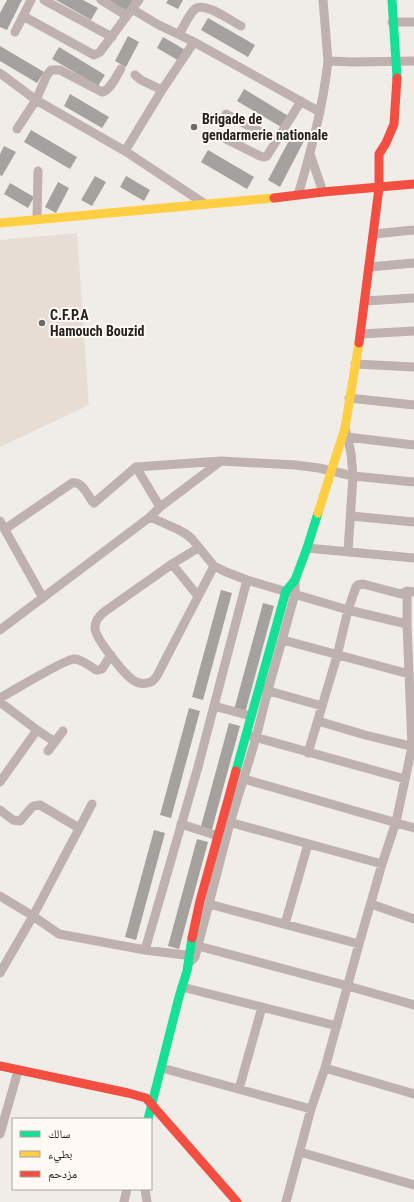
<svg xmlns="http://www.w3.org/2000/svg" width="414" height="1202" viewBox="0 0 414 1202" font-family="'Roboto Condensed','Noto Naskh Arabic',sans-serif">
<style>
.built{fill:#e7ddd5}
.building{fill:#a4a19e}
.lines{fill:none;stroke-linecap:round;stroke-linejoin:round}
.street{stroke:#beb1ae;stroke-width:9}
.fast{stroke:#16e098;stroke-width:9}
.slow{stroke:#ffcf43;stroke-width:9}
.jam{stroke:#f24e42;stroke-width:9}
.poi-dot{fill:#6d6966;stroke:#fff9f5;stroke-width:1.5}
.labels{text-anchor:middle;stroke-width:4;stroke-linejoin:round;paint-order:stroke}
.poi-label{font-size:14px;font-weight:bold;fill:#262220;stroke:#fff9f5;text-anchor:start}
</style>
<rect width="100%" height="100%" fill="#f0ece8"/>
<!-- built -->
<path class="built" d="M77 233 89 405 0 447V240Z"/>
<!-- building -->
<path class="building" d="M7 0H22L7 30 0 27V13Z
M56 0H83L98 8 91 20Z
M109 0H133L127 11Z
M168 0H183L178 9 166 3Z
M208 18 255 45 248 57 201 30Z
M128 36 139 42 126 67 115 61Z
M163 37 187 51 181 62 157 48Z
M0 46 44 72 37 83 0 61Z
M59 47 105 75 98 86 52 59Z
M244 89 290 117 283 128 237 101Z
M70 94 109 117 102 128 64 106Z
M31 130 77 157 70 169 24 142Z
M293 133 305 139 280 187 268 180Z
M4 146 16 152 2 176 0 175V154Z
M208 150 254 177 247 189 201 162Z
M95 176 106 182 92 206 81 200Z
M126 176 150 190 144 201 120 187Z
M58 182 69 188 56 213 45 207Z
M10 183 34 197 28 208 4 194Z
M221 590 232 593 203 700 192 697Z
M263 603 274 606 245 713 234 710Z
M189 708 200 711 171 818 160 815Z
M229 723 240 726 211 833 200 830Z
M154 830 165 833 136 940 125 937Z
M197 839 208 842 179 949 168 946Z"/>
<g class="lines">
<!-- street -->
<path class="street" d="M44 0 112 37
M101 0 127 16
M323 0 328 61
M132 9 139 0
M23 16 94 55 100 52 132 9 157 24 194 42 320 112
M392 22H414
M15 32 31 0
M179 34C184 27 188 16 194 10 203 0 231 21 241 26
M0 73 36 100 125 151 205 204
M135 75 141 80 162 90
M226 114 276 140
M17 129 36 100 47 75 51 70H60L102 92C111 90 116 76 121 69
M226 139 260 156 264 157 267 156 301 101
M125 151 162 90 194 42
M310 154 323 192
M298 195C311 151 323 107 328 61L353 62 414 61
M37 219 38 171
M374 234 414 230
M369 267 414 263
M365 301 414 298
M361 334 414 331
M355 364 414 367
M349 398 414 405
M345 428 351 453 353 476 348 551
M347 437 414 445
M136 467 160 507
M351 516 414 522
M150 517 177 529 186 534 192 539 214 566 226 572 247 580 348 610 407 624
M0 521 43 598
M5 529 72 483C82 481 87 494 92 501L94 503 136 467 221 461
M198 548 172 564 104 612C99 616 95 621 95 628 95 638 124 674 133 680 138 684 145 684 151 682 157 679 160 670 163 664L214 566
M307 548 414 558
M172 564 198 596
M0 630 150 517 160 507 221 461 295 465 319 468 353 476 414 482
M283 640 409 674
M262 689 322 706
M0 698C11 692 65 659 74 659 81 659 90 666 96 670H98L102 669 111 655
M0 702 37 730 0 782
M214 706 251 716
M318 721 365 735 414 747
M37 730 55 742
M251 736 405 779
M48 751 63 731
M308 753 337 656 348 610 356 587 358 585 363 584 401 594 407 591 414 592
M244 779 414 828
M0 810 13 820 20 821 32 807 34 806 40 805 79 828
M225 821 382 864
M181 824 218 836
M0 896 33 916 59 934 145 950 193 956
M209 904 359 944
M371 904 414 919
M285 924 308 844
M198 946 348 986 414 1005
M145 950 198 767 247 580
M189 963 195 957 230 823 256 738 268 690 295 594V580
M0 973 33 916 92 804
M182 987 337 1026
M162 1068 311 1109
M325 1068 414 1094
M239 1089 262 1007
M0 1134 18 1071
M300 1152 414 1185
M145 1189 147 1202
M124 1202 127 1189
M286 1202 311 1109 325 1068 359 944 382 864 396 822 412 747 407 624V591"/>
<!-- fast -->
<path class="fast" d="M392 0 397 78
M236 771 286 591 295 580 307 548 318 513
M148 1119 179 997 187 971 192 938"/>
<!-- slow -->
<path class="slow" d="M0 223 274 198
M318 513 345 428 359 343"/>
<!-- jam -->
<path class="jam" d="M274 198 323 192 414 184
M359 343 379 188V154L386 143 394 124 397 78
M192 938 200 901 236 771
M0 1066 128 1093 146 1098 237 1202"/>
</g>
<!-- markers -->
<g class="poi-dot">
<circle cx="194" cy="127" r="4"/>
<circle cx="42" cy="323" r="4"/>
</g>
<g class="labels">
<!-- poi labels -->
<g class="poi-label">
<text x="202" y="124">Brigade de<tspan x="202" dy="16">gendarmerie nationale</tspan></text>
<text x="50" y="320">C.F.P.A<tspan x="50" dy="16">Hamouch Bouzid</tspan></text>
</g>
</g>
<!-- legend -->
<rect x="12" y="1118" width="140" height="72" fill="#fff9f5" stroke="#a8a3a0"/>
<rect x="20" y="1131" width="20" height="6" fill="#16e098" stroke="#a8a3a0"/>
<text x="48" y="1138" font-size="12" fill="#262220">سالك</text>
<rect x="20" y="1151" width="20" height="6" fill="#ffcf43" stroke="#a8a3a0"/>
<text x="48" y="1158" font-size="12" fill="#262220">بطيء</text>
<rect x="20" y="1171" width="20" height="6" fill="#f24e42" stroke="#a8a3a0"/>
<text x="48" y="1178" font-size="12" fill="#262220">مزدحم</text>
</svg>
